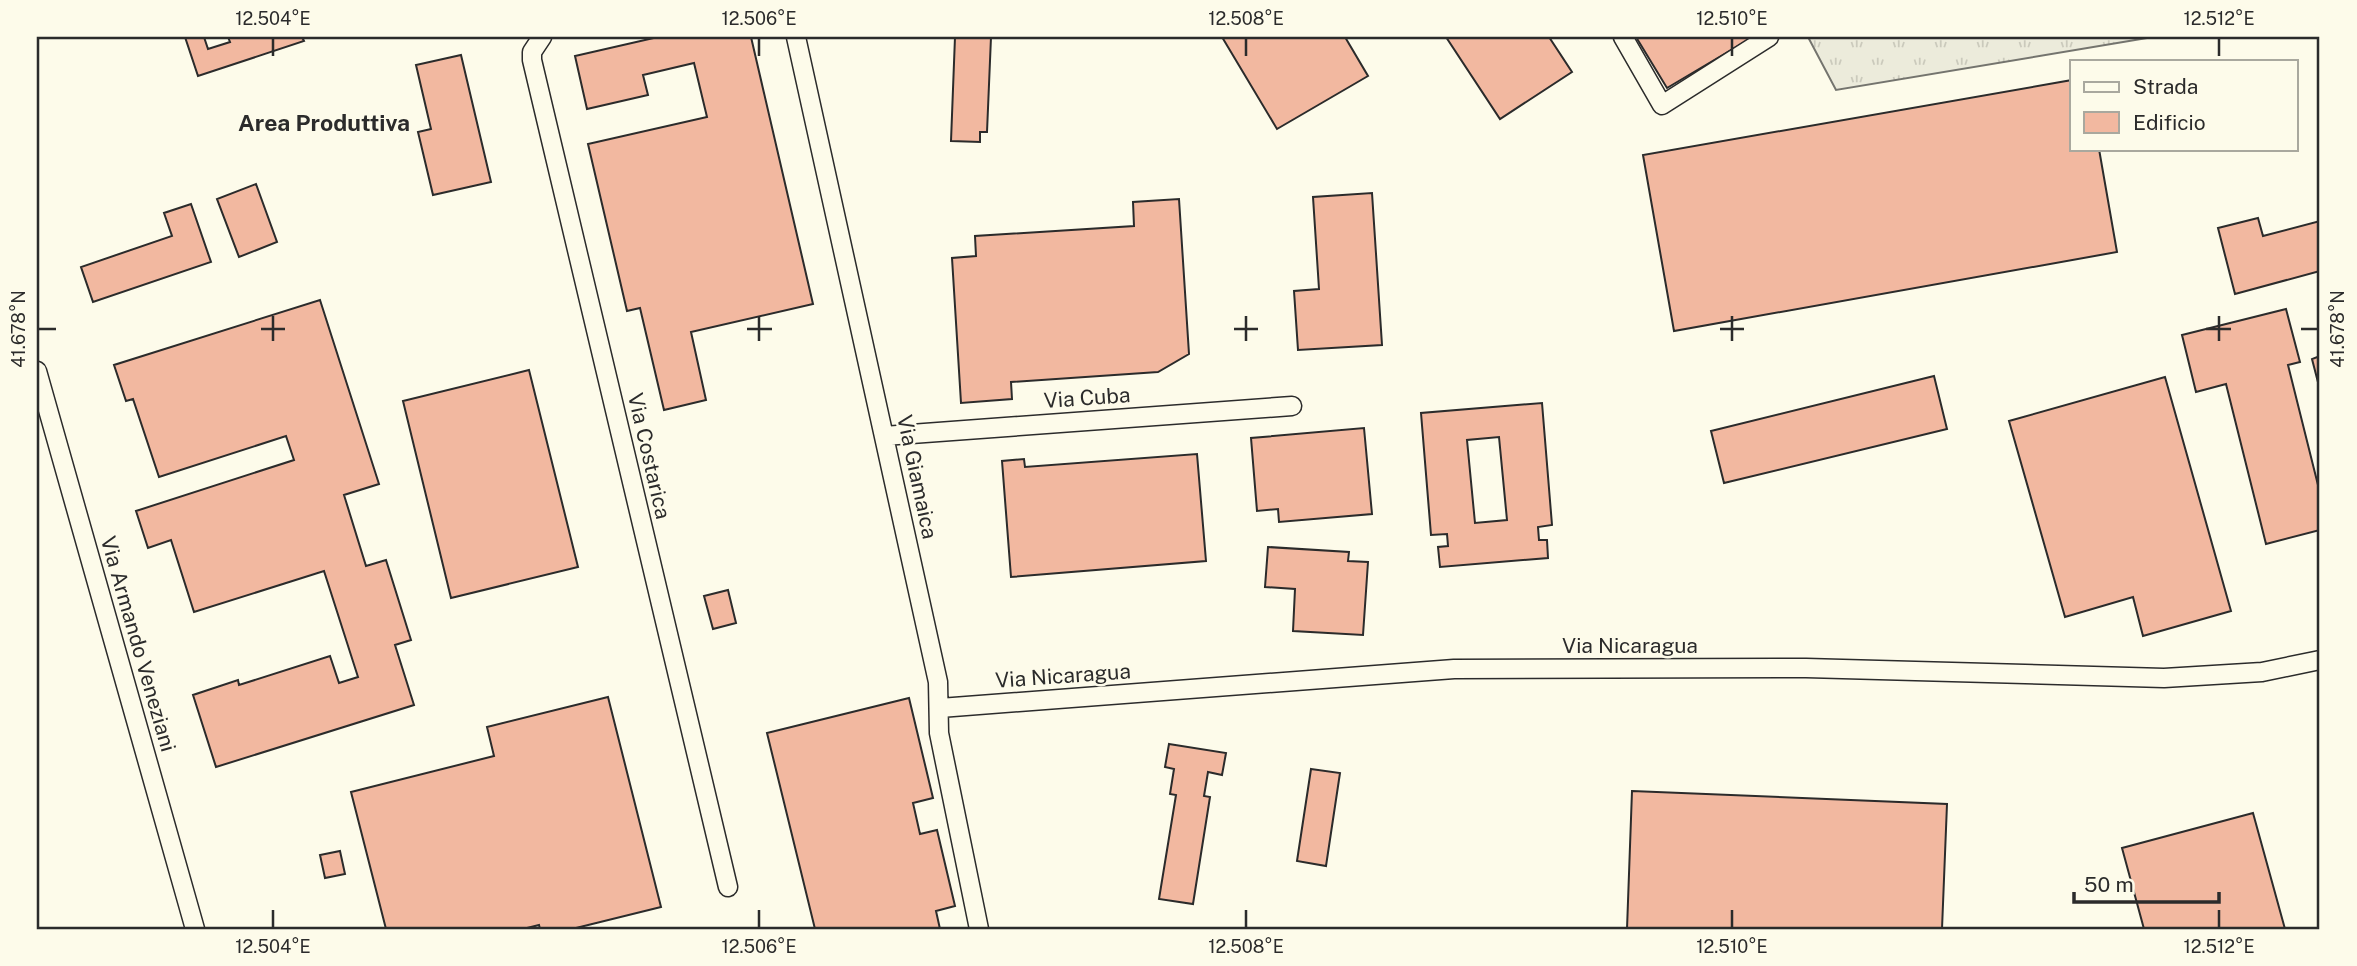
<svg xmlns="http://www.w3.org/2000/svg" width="2357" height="966" viewBox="0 0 2357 966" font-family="'Public Sans',sans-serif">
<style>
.grass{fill:url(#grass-tufts);stroke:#74746e;stroke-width:2}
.building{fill:#f2b8a0;stroke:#2b2b2b;stroke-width:2;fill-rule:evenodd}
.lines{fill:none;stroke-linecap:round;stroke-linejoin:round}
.minor-casing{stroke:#2b2b2b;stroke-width:21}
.minor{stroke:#fdfbea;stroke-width:18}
.ticks{fill:none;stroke:#2b2b2b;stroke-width:2.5}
.labels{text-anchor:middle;stroke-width:5;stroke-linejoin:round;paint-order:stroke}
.street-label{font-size:21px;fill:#2b2b2b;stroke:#fdfbea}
.neighbourhood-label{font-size:23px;font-weight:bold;fill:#2b2b2b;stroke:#fdfbea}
.neatline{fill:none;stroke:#2b2b2b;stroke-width:2.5}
.ticks-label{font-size:18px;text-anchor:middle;fill:#2b2b2b}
</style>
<defs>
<pattern id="grass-tufts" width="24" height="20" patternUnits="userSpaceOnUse" patternTransform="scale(1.75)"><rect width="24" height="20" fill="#ecebdb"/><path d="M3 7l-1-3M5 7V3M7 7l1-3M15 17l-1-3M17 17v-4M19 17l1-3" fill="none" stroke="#cbcabc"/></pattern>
</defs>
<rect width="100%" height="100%" fill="#fdfbea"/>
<!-- grass -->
<path class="grass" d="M1808 37H2153L1836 90Z"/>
<!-- building -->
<path class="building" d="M185 37H302L304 41 198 76Z
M204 37H228L230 42 208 49Z
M658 37H751L813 304 691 332 706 400 664 410 640 308 627 311 588 144 707 117 694 63 643 75 648 95 587 109 575 56Z
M955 37H991L987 132H980V142L951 141Z
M1222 37H1345L1368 76 1277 129Z
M1446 37H1549L1572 72 1500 119Z
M1636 37H1753L1667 88Z
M461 55 491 182 433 195 418 132 431 129 416 65Z
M2072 80V149H2099L2117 252 1674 331 1643 155Z
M256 184 277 242 239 257 217 199Z
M1372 193 1382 345 1298 350 1294 291 1319 289 1313 197Z
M1179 199 1189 354 1158 372 1011 382 1012 399 961 403 952 258 976 256 975 236 1134 226 1133 202Z
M191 204 211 262 93 302 81 267 172 236 164 213Z
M2258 218 2263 236 2320 221V271L2235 294 2218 228Z
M320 300 379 484 344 495 366 566 386 560 411 640 395 645 414 705 216 767 193 695 238 680 239 685 330 656 339 683 358 677 324 571 194 612 171 540 148 548 136 511 294 460 286 436 159 477 133 399 126 401 114 365Z
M2286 309 2300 362 2288 365 2320 493V530L2266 544 2226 384 2196 392 2182 335Z
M2320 356V390L2312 359Z
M529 370 578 567 451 598 403 401Z
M1934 376 1947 429 1724 483 1711 431Z
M2165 377 2231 611 2143 636 2133 597 2065 617 2009 421Z
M1542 403 1552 525 1538 527 1539 540H1547L1548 558 1440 567 1438 547 1448 546 1447 534 1431 535 1421 413ZM1499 437 1507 520 1475 523 1467 440Z
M1364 428 1372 514 1279 522 1278 509 1257 511 1251 438Z
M1197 454 1206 561 1011 577 1002 461 1024 459 1025 467Z
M1268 547 1349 552 1348 561 1368 562 1363 635 1293 631 1295 589 1265 587Z
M728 590 736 623 713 629 704 596Z
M608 697 661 907 572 929H540L539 925 523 929H386L351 792 494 756 487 727Z
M909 698 933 798 913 803 920 834 937 830 955 906 936 911 940 929H815L767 733Z
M1169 744 1226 753 1222 775 1208 772 1204 796 1210 797 1193 904 1159 899 1176 795 1170 794 1174 769 1165 767Z
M1311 769 1340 773 1326 866 1297 861Z
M1632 791 1947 804 1942 929H1627Z
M2253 813 2285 929H2144L2122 848Z
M340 851 345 874 325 878 320 855Z"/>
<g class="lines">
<!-- minor casing -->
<g class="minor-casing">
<path id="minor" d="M542 37 532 52V60L728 887
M796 37 938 682 939 733 979 929
M1623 37 1662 105 1769 37
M37 371 195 929
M884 436 1292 406
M940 708 1454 669 1806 668 2164 678 2262 672 2320 660"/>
</g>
<!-- minor -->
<use href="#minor" class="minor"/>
</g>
<!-- ticks -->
<path class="ticks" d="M273 38V56M759 38V56M1246 38V56M1732 38V56M2219 38V56M273 316V341M759 316V341M1246 316V341M1732 316V341M2219 316V341M38 329H56M261 329H285M747 329H772M1234 329H1258M1720 329H1744M2206 329H2231M2301 329H2318M273 910V928M759 910V928M1246 910V928M1732 910V928M2219 910V928"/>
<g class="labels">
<!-- street labels -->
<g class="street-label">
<text transform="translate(1087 398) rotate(-4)" y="7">Via Cuba</text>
<text transform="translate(649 456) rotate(77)" y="7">Via Costarica</text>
<text transform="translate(917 477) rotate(78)" y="7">Via Giamaica</text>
<text transform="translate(138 644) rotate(74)" y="7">Via Armando Veneziani</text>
<text x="1630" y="653">Via Nicaragua</text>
<text transform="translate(1063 676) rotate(-4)" y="7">Via Nicaragua</text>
</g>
<!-- neighbourhood labels -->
<g class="neighbourhood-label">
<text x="324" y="131">Area Produttiva</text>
</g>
</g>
<!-- border -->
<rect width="2357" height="966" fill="none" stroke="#fdfbea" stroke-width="77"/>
<!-- legend -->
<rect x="2070" y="60" width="228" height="91" fill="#fdfbea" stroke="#a9a89e" stroke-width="2"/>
<rect x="2084" y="82" width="35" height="10" fill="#fdfbea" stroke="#a9a89e" stroke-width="2"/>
<text x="2133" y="94" font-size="21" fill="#2b2b2b">Strada</text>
<rect x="2084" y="112" width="35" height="21" fill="#f2b8a0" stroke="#a9a89e" stroke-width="2"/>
<text x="2133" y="130" font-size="21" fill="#2b2b2b">Edificio</text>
<!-- scale -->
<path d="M2074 892v10h145v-10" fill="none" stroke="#2b2b2b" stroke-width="3.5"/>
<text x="2084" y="892" font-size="21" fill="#2b2b2b" stroke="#fdfbea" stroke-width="5" paint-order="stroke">50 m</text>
<rect x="38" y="38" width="2280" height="890" class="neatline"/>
<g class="ticks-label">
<text x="273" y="25">12.504°E</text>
<text x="759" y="25">12.506°E</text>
<text x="1246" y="25">12.508°E</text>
<text x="1732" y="25">12.510°E</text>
<text x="2219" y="25">12.512°E</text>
<text transform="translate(19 329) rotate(-90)" y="6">41.678°N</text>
<text transform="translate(2338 329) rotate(-90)" y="6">41.678°N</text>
<text x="273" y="953">12.504°E</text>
<text x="759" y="953">12.506°E</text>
<text x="1246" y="953">12.508°E</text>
<text x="1732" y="953">12.510°E</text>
<text x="2219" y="953">12.512°E</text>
</g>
</svg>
